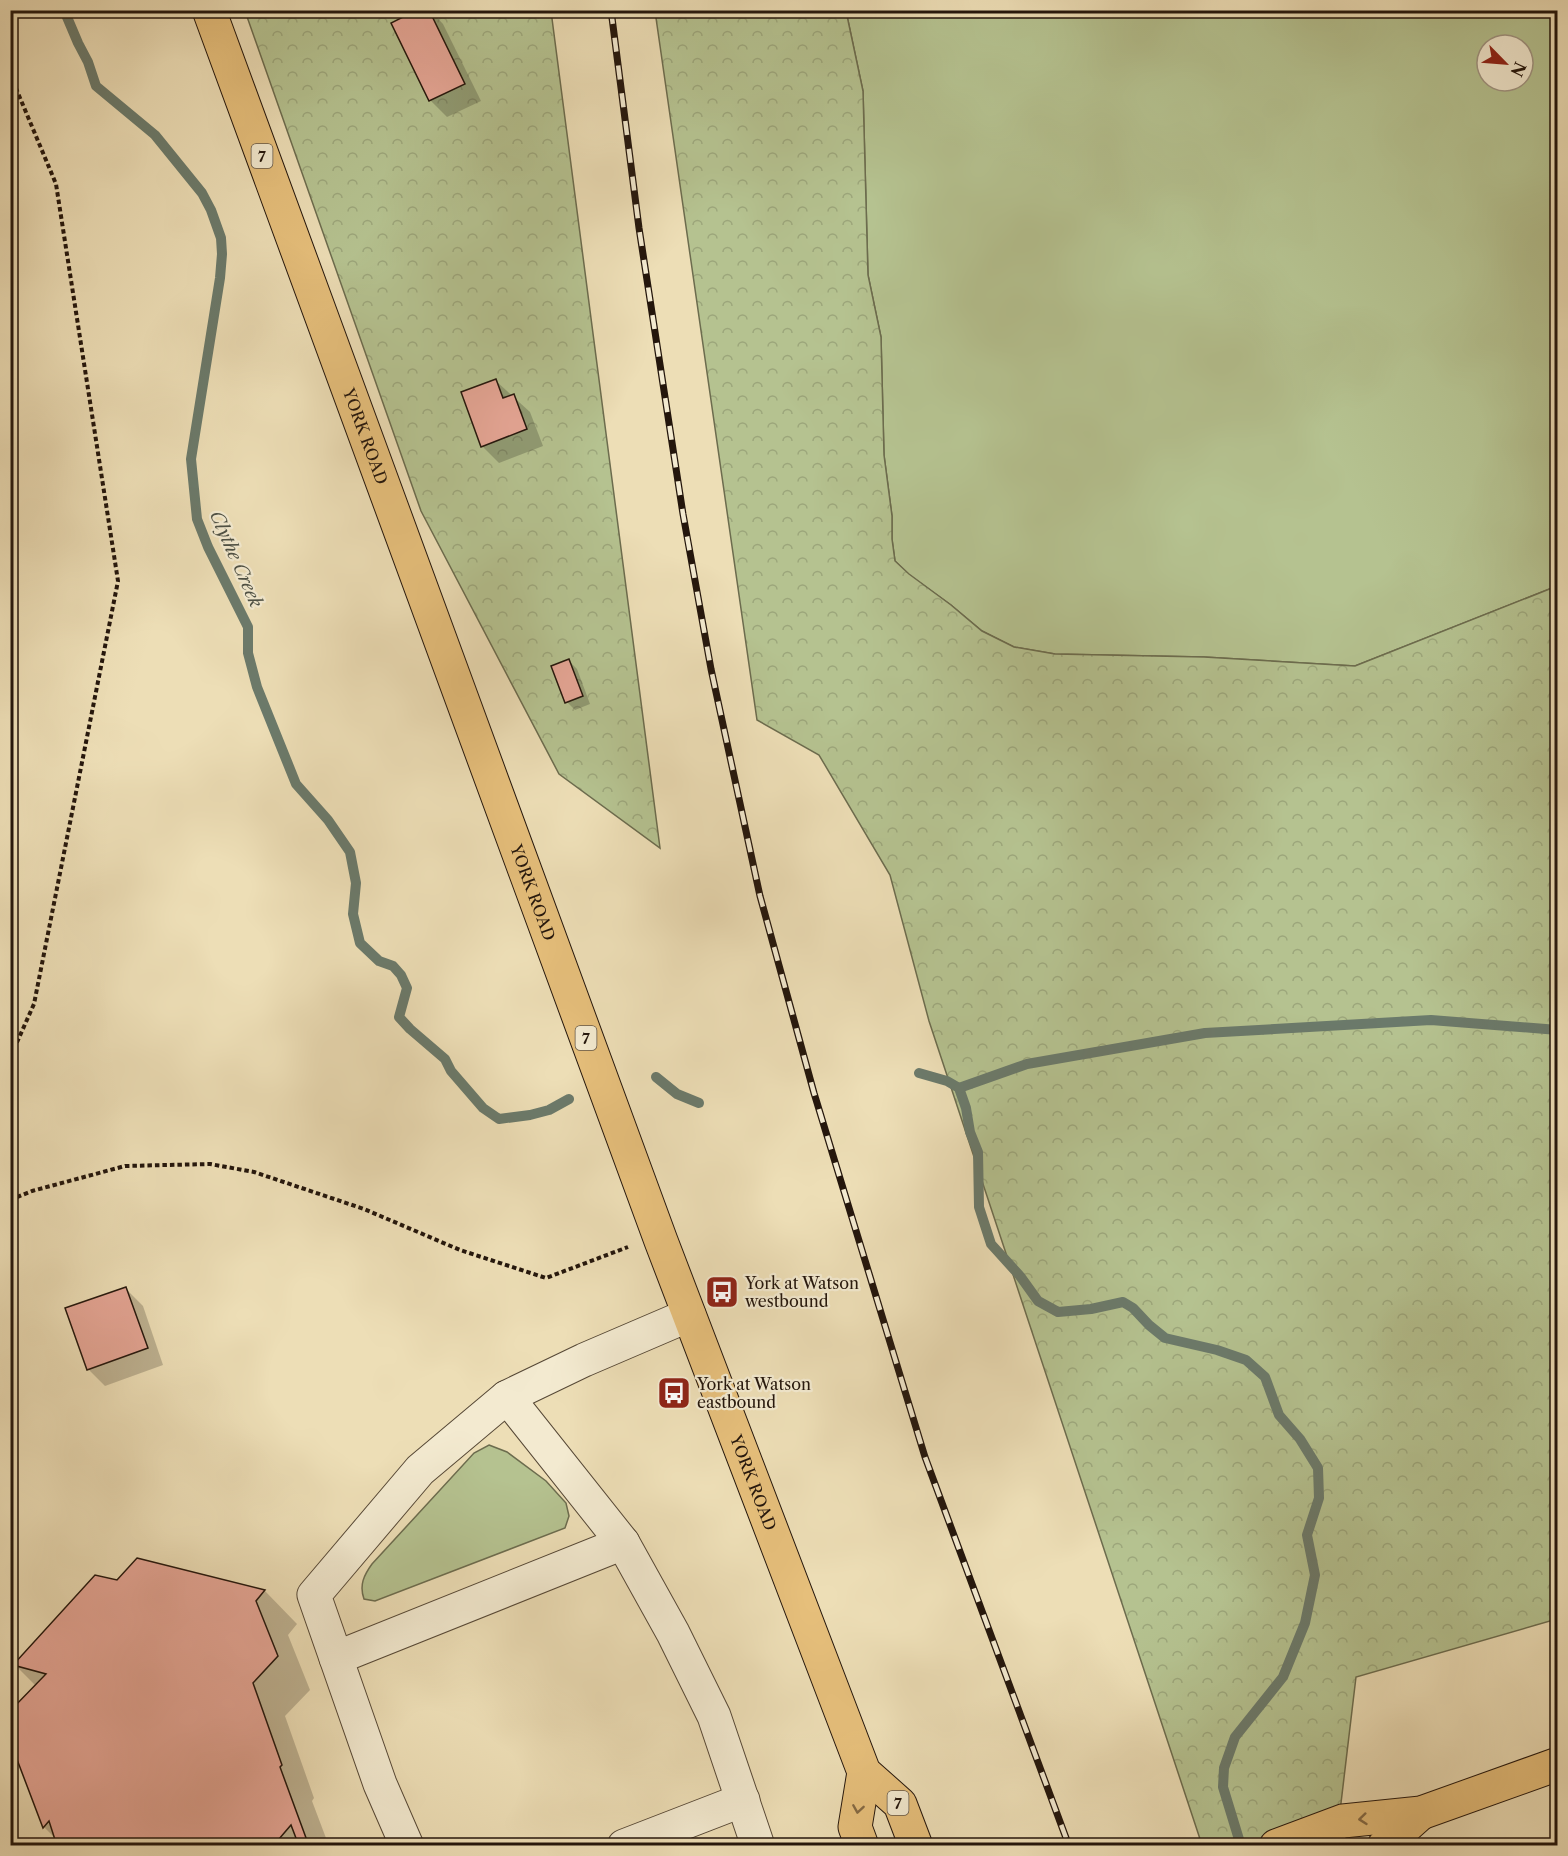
<svg xmlns="http://www.w3.org/2000/svg" width="1568" height="1856" font-family="'Libre Caslon Text',serif">
	<style>
		.grass { fill: #b5c290; stroke: #6c6c4e; stroke-width: 1.5; fill-rule: evenodd }
		.forest { fill: url(#forest-crowns); stroke: #6c6c4e; stroke-width: 1.5 }
		.shadow { fill: #0003 }
		.lines { fill: none; stroke-linecap: round; stroke-linejoin: round }
		.stream { stroke: #6b7a6b; stroke-width: 10 }
		.building { fill: #e6a696; stroke: #24160c; stroke-width: 1.5 }
		.minor-casing { stroke: #564836; stroke-width: 35 }
		.major-casing { stroke: #24160c; stroke-width: 35 }
		.path { stroke: #24160c; stroke-width: 4; stroke-dasharray: 4.5 3; stroke-linecap: butt }
		.minor { stroke: #f3ead0; stroke-width: 33 }
		.major { stroke: #e6bf7b; stroke-width: 33 }
		.rail-casing { stroke: #24160c; stroke-width: 7 }
		.rail { stroke: #f3ead0; stroke-width: 4.5; stroke-dasharray: 14; stroke-linecap: butt }
		.oneway { stroke: #856a44 }
		.labels { text-anchor: middle; dominant-baseline: central; stroke-width: 4.5; stroke-linejoin: round; paint-order: stroke }
		.shield { fill: #f3ead0; stroke: #625647; stroke-width: 1.5 }
		.shield-label { font-size: 15px; font-weight: bold; fill: #24160c }
		.street-label { font-size: 16px; fill: #24160c; stroke: #f3ead0 }
		.poi-label { font-size: 16px; fill: #24160c; stroke: #f3ead0; text-anchor: start }
		.water-label { font-size: 18px; font-style: italic; fill: #4d5044; stroke: #f3ead0 }
	</style>
	<defs>
		<pattern id="forest-crowns" width="20" height="18" patternUnits="userSpaceOnUse" patternTransform="scale(1.5)"><rect width="20" height="18" fill="#b5c290"/><path d="M2 6a3 3 0 1 1 6 0M12 15a3 3 0 1 1 6 0" fill="none" stroke="#9ca67b"/></pattern>
	</defs>
	<rect width="100%" height="100%" fill="#eddeb6"/>
	<filter id="stains"><feTurbulence type="fractalNoise" baseFrequency=".00333" numOctaves="4"/><feColorMatrix values="0 0 0 0 .2 0 0 0 0 .09 0 0 0 0 .02 0 0 0 .5 -.17"/></filter>
	<radialGradient id="worn" r=".72"><stop offset=".6" stop-color="#630" stop-opacity="0"/><stop offset="1" stop-color="#630" stop-opacity=".3"/></radialGradient>
	<g class="grass">
		<path d="M846 11H1557V586L1355 666 1204 657 1055 654 1014 647 982 631 951 605 908 574 895 561 892 539V516L884 455 881 337 868 275 863 91ZM1487 45H1523V81H1487Z"/>
		<path d="M489 1445 507 1452 546 1481 566 1503 569 1516 565 1528 375 1601 364 1599C359 1585 364 1575 372 1564L474 1453Z"/>
	</g>
	<g class="forest">
		<path d="M245 11H551L660 848 559 774 421 511Z"/>
		<path d="M655 11H846L863 91 868 275 881 337 884 455 892 516V539L895 561 909 574 951 605 982 631 1014 647 1055 654 1204 657 1355 666 1557 586V1619L1356 1677 1336 1845H1202L929 1021 890 875 819 755 757 720Z"/>
	</g>
	<g class="shadow">
		<path d="M421 10H430L443 24 481 101 447 117 431 101 393 24Z"/>
		<path d="M496 381 530 412 543 446 499 463 482 446Z"/>
		<path d="M569 661 577 669 590 704 575 710 567 702Z"/>
		<path d="M126 1289 143 1306 163 1365 105 1386 88 1369Z"/>
		<path d="M137 1560 265 1591 297 1624 288 1635 310 1690 285 1716 314 1798 312 1801 329 1846H59L57 1840 44 1827 36 1686 15 1665 118 1581Z"/>
	</g>
	<g class="lines">
		<g class="stream">
			<path d="M64 10 78 43 88 62 96 86 155 135 202 193 211 210 221 238 222 254 220 278 191 459 197 519 208 547 248 627V653L257 687 296 784 328 820 350 852 356 883 353 914 360 943 379 961 393 966 401 975 407 988 399 1017 410 1029 445 1059 451 1071 483 1108 499 1119 530 1115 549 1110 569 1099"/>
			<path d="M919 1073 947 1081 959 1088 966 1108 970 1132 978 1152 979 1207 991 1244 1020 1276 1038 1301 1058 1312 1091 1309 1123 1302 1133 1308 1149 1325 1165 1338 1217 1350 1246 1360 1265 1377 1279 1415 1300 1439 1318 1468 1319 1498 1307 1535 1315 1575 1305 1623 1283 1677 1235 1737 1224 1768 1223 1787 1241 1846"/>
			<path d="M656 1077 677 1094 699 1103"/>
			<path d="M959 1088 1027 1064 1205 1033 1431 1020 1558 1030"/>
		</g>
	</g>
	<g class="building">
		<path d="M417 10H429L465 84 429 101 391 23Z"/>
		<path d="M496 379 503 398 514 394 527 429 481 447 461 392Z"/>
		<path d="M569 659 583 696 565 703 551 666Z"/>
		<path d="M126 1287 148 1348 87 1370 65 1308Z"/>
		<path d="M137 1558 265 1590 256 1601 278 1656 253 1683 282 1765 280 1767 309 1846H299L291 1825 273 1846H57L49 1821 43 1828 10 1741V1711L46 1674 13 1665 95 1575 117 1580Z"/>
	</g>
	<g class="lines">
		<defs>
			<g id="minor">
				<path d="M507 1397 623 1543"/>
				<path d="M336 1658 623 1543 673 1633 714 1716 758 1846"/>
				<path d="M407 1846 380 1784 314 1595 420 1470 507 1397 584 1360 689 1315"/>
				<path d="M624 1846 743 1800"/>
			</g>
			<g id="major">
				<path id="s1" d="M209 10 661 1241 864 1772 900 1804 916 1846"/>
				<path d="M862 1846 855 1827 864 1772"/>
				<path d="M1276 1846 1343 1821 1421 1813 1558 1764"/>
				<path d="M1384 1846 1421 1813"/>
			</g>
		</defs>
		<use href="#minor" class="minor-casing"/>
		<use href="#major" class="major-casing"/>
		<g class="path">
			<path d="M10 74 56 184 118 581 34 1004 10 1058"/>
			<path d="M10 1200 32 1191 125 1166 210 1164 254 1172 364 1209 460 1250 546 1278 628 1247"/>
		</g>
		<use href="#minor" class="minor"/>
		<use href="#major" class="major"/>
		<defs>
			<path id="rail" d="M611 10 639 228 683 514 711 669 760 896 814 1093 925 1457 1069 1846"/>
		</defs>
		<use href="#rail" class="rail-casing"/>
		<use href="#rail" class="rail"/>
	</g>
	<defs><path id="oneway-chevron" d="M-2-3.5L2.5 0L-2 3.5" fill="none" stroke-width="1.6" stroke-linecap="round" stroke-linejoin="round" transform="scale(1.5)"/></defs>
	<g class="oneway">
		<use href="#oneway-chevron" transform="translate(858 1809) rotate(99)"/>
		<use href="#oneway-chevron" transform="translate(1363 1819) rotate(174)"/>
	</g>
	<defs>
		<symbol id="bus-square" viewBox="-11 -11 22 22"><rect x="-9" y="-9" width="18" height="18" rx="4" fill="#8f2418" stroke="#f3ead0"/><path d="M-5-6H5V4H4V6H2V4H-2V6H-4V4H-5ZM-3.5-4V0h7V-4ZM-3.5 1.2v1.5H-2V1.2ZM2 1.2v1.5H3.5V1.2Z" fill="#fff"/></symbol>
	</defs>
	<g fill-rule="evenodd">
		<use href="#bus-square" x="703" y="1273" width="38" height="38"/>
		<use href="#bus-square" x="655" y="1374" width="38" height="38"/>
	</g>
	<g class="labels">
		<g class="shield">
			<rect x="251.5" y="144" width="21" height="24" rx="4.5"/>
			<rect x="575.5" y="1026" width="21" height="24" rx="4.5"/>
			<rect x="887.5" y="1791" width="21" height="24" rx="4.5"/>
		</g>
		<g class="shield-label">
			<text x="262" y="156">7</text>
			<text x="586" y="1038">7</text>
			<text x="898" y="1803">7</text>
		</g>
		<g class="street-label">
			<text stroke="none"><textPath href="#s1" startOffset="454">YORK ROAD</textPath></text>
			<text stroke="none"><textPath href="#s1" startOffset="940">YORK ROAD</textPath></text>
			<text stroke="none"><textPath href="#s1" startOffset="1570">YORK ROAD</textPath></text>
		</g>
		<g class="poi-label">
			<text x="745" y="1283">York at Watson<tspan x="745" dy="18">westbound</tspan></text>
			<text x="697" y="1384">York at Watson<tspan x="697" dy="18">eastbound</tspan></text>
		</g>
		<g class="water-label">
			<text transform="translate(236 559) rotate(66)">Clythe Creek</text>
		</g>
	</g>
	<rect width="1568" height="1856" fill="none" stroke="#eddeb6" stroke-width="36"/>
	<rect x="12" y="12" width="1544" height="1832" fill="none" stroke="#24160c" stroke-width="3"/>
	<rect x="18" y="18" width="1532" height="1820" fill="none" stroke="#24160c" stroke-width="1.5"/>
	<g transform="translate(1505 63) rotate(115)"><circle r="28" fill="#f3ead0" stroke="#a09582" stroke-width="1.5"/>
	<path d="M0-4.5L10 22L0 15L-10 22Z" fill="#8f2418"/>
	<text y="-9" font-size="16" font-weight="bold" text-anchor="middle" fill="#24160c">N</text>
	</g>
	<rect width="100%" height="100%" filter="url(#stains)"/>
	<rect width="100%" height="100%" fill="url(#worn)"/>
</svg>
